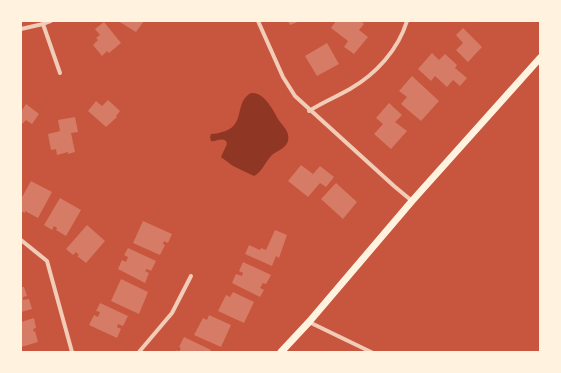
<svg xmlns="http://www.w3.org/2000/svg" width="561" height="373" font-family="Signika,sans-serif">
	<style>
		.water { fill: #8f3625 }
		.building { fill: #d67c66 }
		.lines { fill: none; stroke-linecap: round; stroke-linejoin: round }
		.minor { stroke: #f1ccb7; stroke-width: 4 }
		.secondary { stroke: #fff3e0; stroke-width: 7 }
	</style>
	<rect width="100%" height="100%" fill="#c8553d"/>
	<path class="water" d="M251 93C264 92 273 110 278 119 283 127 290 131 288 141 286 148 277 151 272 155 265 162 262 172 254 176L233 166 221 157 227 144 226 141C221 137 216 142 211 141L210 137 211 134C251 131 231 104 251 93Z"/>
	<g class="building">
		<path d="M118 21H144L136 32Z"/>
		<path d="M288 21H300L290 25Z"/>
		<path d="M336 21H361L364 24 359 30 368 37 354 54 344 47 348 41 331 28Z"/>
		<path d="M104 22 121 43 109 53 107 51 102 56 93 45 98 40 96 38 100 35 95 29Z"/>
		<path d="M463 28 482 47 468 62 456 50 463 43 456 35Z"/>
		<path d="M327 43 339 64 317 76 305 56Z"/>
		<path d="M432 53 439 60 445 54 457 65 455 68 467 78 460 86 453 80 447 87 435 76 431 81 418 69Z"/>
		<path d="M412 76 439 101 421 121 401 104 407 97 399 91Z"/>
		<path d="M108 100 120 111 116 116 117 117 106 127 88 111 96 101 102 106Z"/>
		<path d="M389 103 402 115 395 122 407 131 391 149 374 134 383 124 376 118Z"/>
		<path d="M26 104 39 114 32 124 26 120 21 125V112Z"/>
		<path d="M75 117 78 132 71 133 75 152 68 154V152L57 155 56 149 51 150 48 134 60 131 58 120Z"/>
		<path d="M301 165 313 174 320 166 334 177 326 187 320 183 308 197 288 181Z"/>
		<path d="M31 181 52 192 38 218 25 211V213L21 211V199Z"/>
		<path d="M336 183 357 202 343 219 321 199Z"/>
		<path d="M60 198 81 210 66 236 56 230 57 228 54 226 52 230 44 225Z"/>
		<path d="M143 221 172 234 168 243 164 241 163 244 165 245 160 255 133 243Z"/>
		<path d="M87 225 105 241 86 263 77 256 79 255 76 252 73 255 66 249Z"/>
		<path d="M275 230 287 235 279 258 276 256 272 266 245 254 249 245 260 250 261 248 266 250Z"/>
		<path d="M128 248 156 261 151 271 147 269 145 271 149 273 145 283 118 269 122 260 126 262 128 257 124 255Z"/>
		<path d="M243 262 271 275 266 284 263 283 260 288 264 290 260 297 232 283 236 274 242 276 243 273 239 271Z"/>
		<path d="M121 279 148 292 139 314 111 301Z"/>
		<path d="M21 287H24L27 296 23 297V300L29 299 32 309 21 312Z"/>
		<path d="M233 292 254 302 244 323 218 311 226 295 230 297Z"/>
		<path d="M100 303 128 316 123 326 118 324 117 327 121 329 117 338 89 325 94 315 98 317 100 312 96 311Z"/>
		<path d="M209 315 231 325 221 347 194 335 203 318 207 320Z"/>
		<path d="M34 318 36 328 33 329 34 332 35 331 38 342 21 347V322Z"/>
		<path d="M184 337 211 350 210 352H175L176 350 179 352 181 348 179 347Z"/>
	</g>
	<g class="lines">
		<g class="minor">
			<path d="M258 21 283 77 295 96 394 186 412 201"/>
			<path d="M43 24 60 73"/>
			<path d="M21 29 43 24 51 21"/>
			<path d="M309 111C323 102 336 97 350 89 376 74 398 50 407 21"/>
			<path d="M21 240 47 261 72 352"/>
			<path d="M309 322 371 352"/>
			<path d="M139 352 172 313 191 276"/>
		</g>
		<path class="secondary" d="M281 352 309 322 412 201 540 58"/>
	</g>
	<rect width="561" height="373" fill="none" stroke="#fff3e0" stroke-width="44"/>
</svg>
